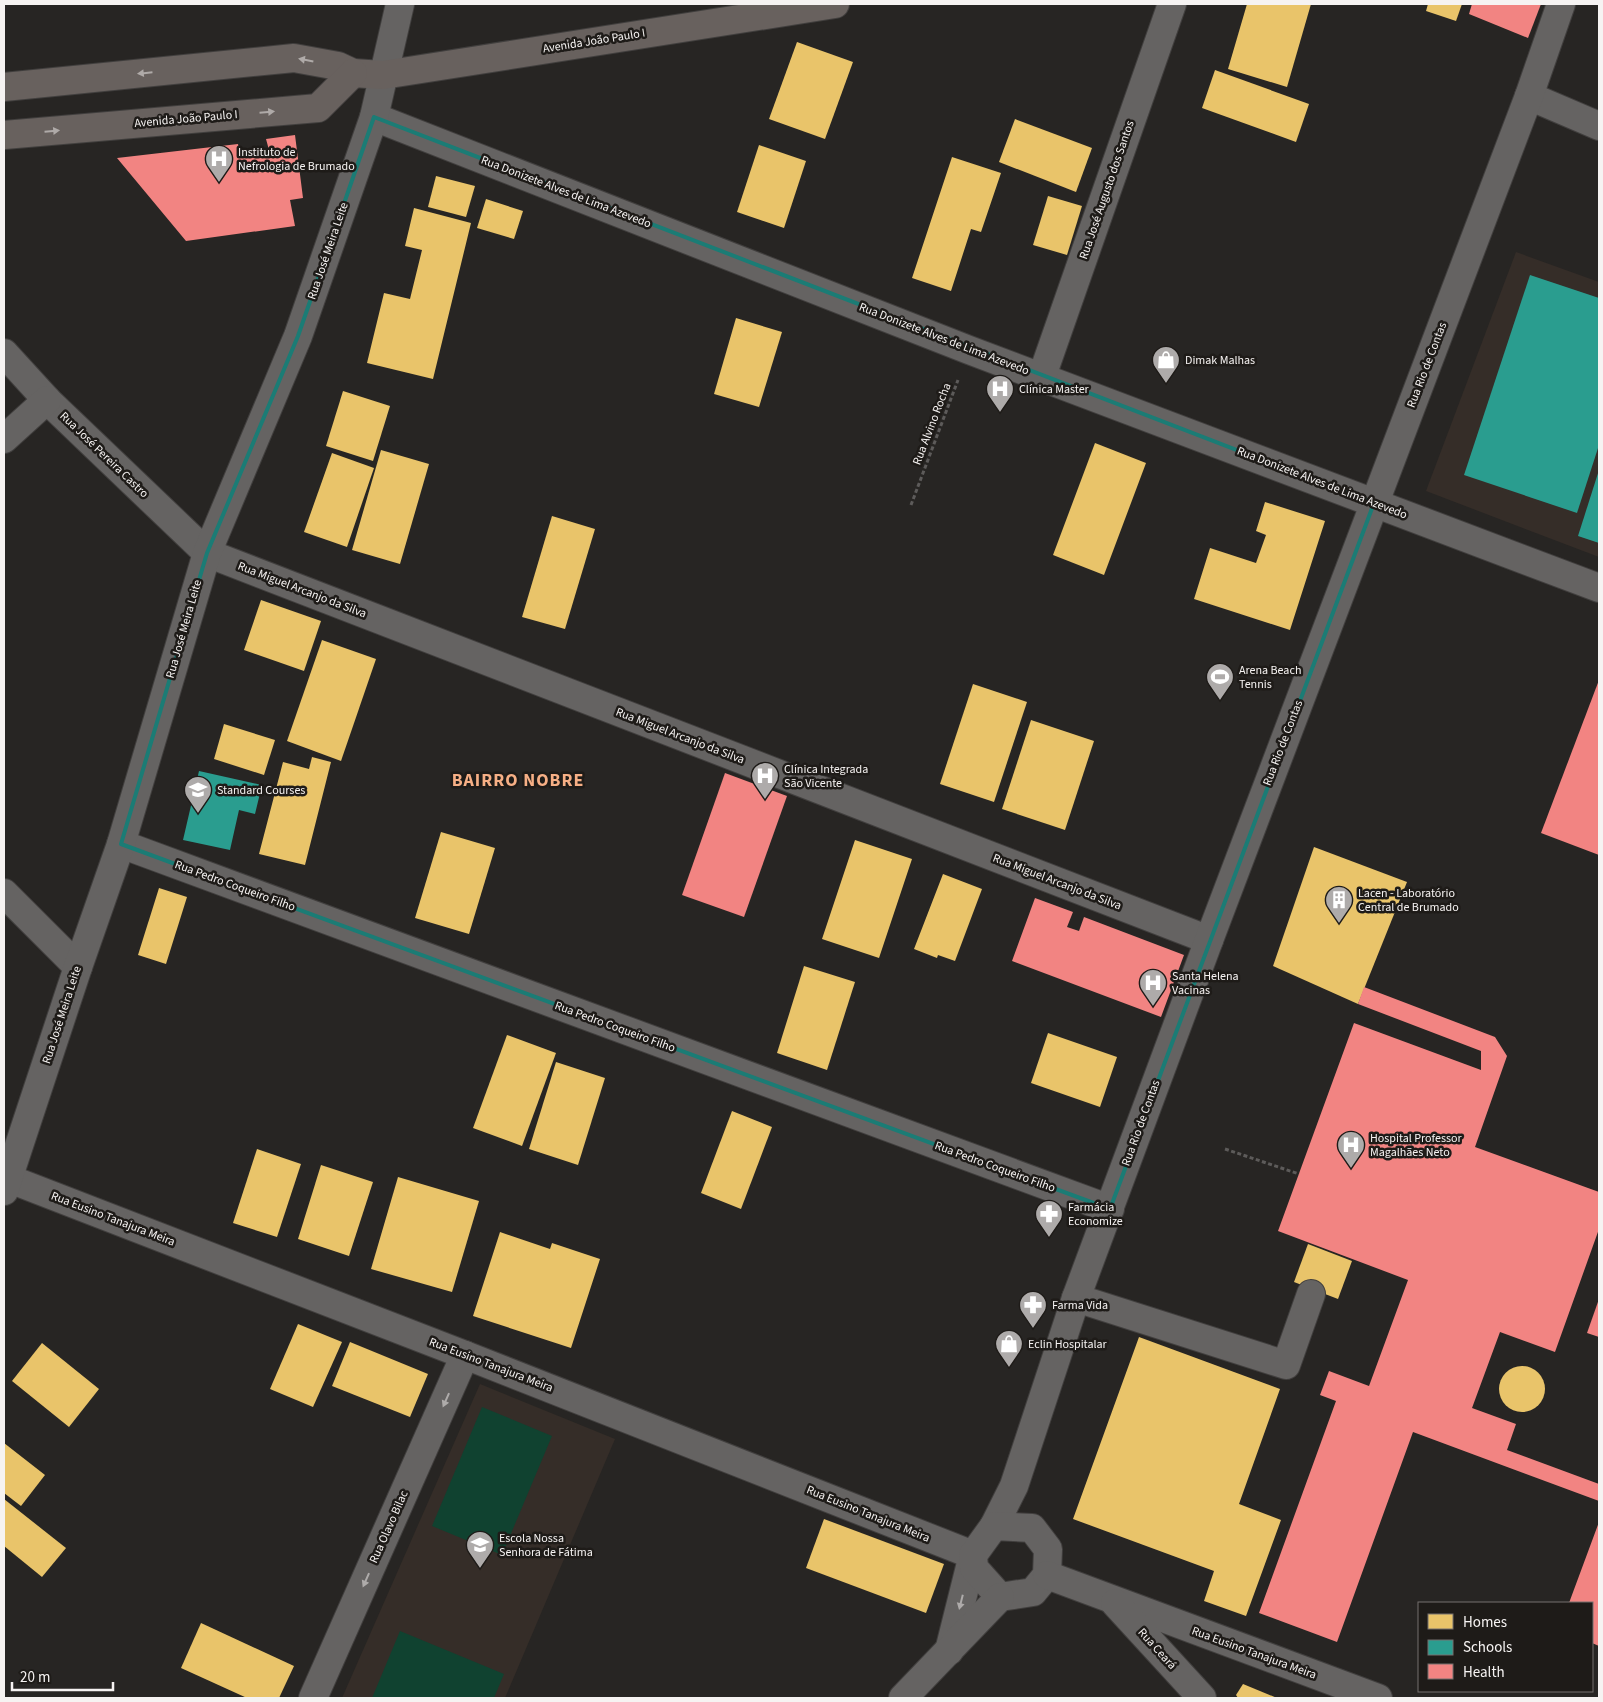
<svg xmlns="http://www.w3.org/2000/svg" width="1603" height="1702" font-family="'Source Sans 3',sans-serif">
	<style>
		.built { fill: #352d28 }
		.green { fill: #104230 }
		.homes { fill: #e9c46a }
		.schools { fill: #2a9d8f }
		.health { fill: #f28482 }
		.lines { fill: none; stroke-linecap: round; stroke-linejoin: round }
		.minor-casing { stroke: #413f3e; stroke-width: 30 }
		.major-casing { stroke: #413f3e; stroke-width: 30 }
		.path { stroke: #5d5b5a; stroke-width: 3; stroke-dasharray: 4 2.5; stroke-linecap: butt }
		.minor { stroke: #656362; stroke-width: 28 }
		.major { stroke: #68615e; stroke-width: 28 }
		.oneway { fill: #afaaa8 }
		.oneway2 { fill: #aeabaa }
		.marked { fill: none; stroke: #1b7c75; stroke-width: 4; stroke-linejoin: round }
		.labels { text-anchor: middle; dominant-baseline: central; stroke-width: 5; stroke-linejoin: round; paint-order: stroke }
		.street-label { font-size: 12px; fill: #f6f3f2; stroke: #1e1b18 }
		.poi-label { font-size: 12px; fill: #f6f3f2; stroke: #1e1b18; text-anchor: start }
		.district-label { font-size: 18px; font-weight: bold; letter-spacing: 1px; fill: #f6af85; stroke: #1e1b18 }
	</style>
	<rect width="100%" height="100%" fill="#272523"/>
	<g class="built">
		<path d="M1516 252 1599 282V557L1426 491Z"/>
		<path d="M480 1384 615 1439 505 1698H342Z"/>
	</g>
	<g class="green">
		<path d="M482 1407 552 1436 502 1555 432 1526Z"/>
		<path d="M400 1631 504 1674 494 1698H372Z"/>
	</g>
	<g class="homes">
		<path d="M1247 4H1311L1287 87 1228 69Z"/>
		<path d="M1428 4H1462L1456 21 1426 11Z"/>
		<path d="M797 42 853 62 825 139 769 119Z"/>
		<path d="M1215 70 1309 104 1296 142 1202 108Z"/>
		<path d="M1015 119 1092 148 1076 192 999 162Z"/>
		<path d="M759 145 806 161 784 228 737 212Z"/>
		<path d="M952 157 1001 173 981 232 971 229 951 291 912 278Z"/>
		<path d="M436 176 475 186 466 217 428 207Z"/>
		<path d="M1048 196 1082 206 1067 255 1033 245Z"/>
		<path d="M486 199 523 211 514 239 477 228Z"/>
		<path d="M414 208 471 223 433 379 367 363 384 293 410 299 422 250 405 246Z"/>
		<path d="M736 318 782 332 759 407 714 394Z"/>
		<path d="M343 391 390 406 373 461 326 446Z"/>
		<path d="M1095 443 1146 463 1104 575 1053 555Z"/>
		<path d="M381 450 429 464 400 564 352 550Z"/>
		<path d="M332 453 374 468 347 547 304 532Z"/>
		<path d="M1265 502 1325 521 1290 630 1194 599 1210 548 1256 563 1266 535 1256 531Z"/>
		<path d="M552 516 595 529 565 629 522 617Z"/>
		<path d="M261 600 321 621 304 671 244 650Z"/>
		<path d="M322 640 376 659 341 761 287 741Z"/>
		<path d="M973 684 1027 702 994 802 940 784Z"/>
		<path d="M1031 720 1094 741 1065 830 1002 809Z"/>
		<path d="M224 724 275 740 264 775 214 759Z"/>
		<path d="M312 757 331 762 305 865 259 854 283 762 309 769Z"/>
		<path d="M441 832 495 848 469 934 415 918Z"/>
		<path d="M855 840 912 859 879 958 822 939Z"/>
		<path d="M1314 847 1407 882 1358 1004 1273 966Z"/>
		<path d="M943 874 982 889 955 961 938 955 937 958 914 949Z"/>
		<path d="M159 888 187 897 166 964 138 955Z"/>
		<path d="M804 966 855 982 827 1070 777 1053Z"/>
		<path d="M1048 1033 1117 1057 1100 1107 1031 1083Z"/>
		<path d="M507 1035 556 1053 522 1146 473 1128Z"/>
		<path d="M556 1062 605 1078 578 1165 529 1149Z"/>
		<path d="M732 1111 772 1127 741 1209 701 1193Z"/>
		<path d="M257 1149 301 1164 277 1237 233 1223Z"/>
		<path d="M321 1165 373 1182 349 1256 298 1239Z"/>
		<path d="M398 1177 479 1201 452 1292 371 1269Z"/>
		<path d="M500 1232 550 1249 552 1243 600 1259 571 1348 473 1316Z"/>
		<path d="M1308 1244 1352 1261 1338 1299 1294 1282Z"/>
		<path d="M298 1324 342 1342 313 1407 270 1389Z"/>
		<path d="M1139 1337 1280 1389 1239 1504 1281 1520 1246 1616 1204 1601 1214 1571 1073 1519Z"/>
		<path d="M350 1342 428 1374 410 1417 332 1386Z"/>
		<path d="M42 1343 99 1389 69 1427 12 1381Z"/>
		<circle cx="1522" cy="1389" r="23"/>
		<path d="M4 1443 45 1475 21 1506 4 1493Z"/>
		<path d="M4 1499 66 1548 42 1577 4 1546Z"/>
		<path d="M824 1519 944 1564 926 1613 806 1568Z"/>
		<path d="M201 1623 294 1666 279 1698H247L181 1668Z"/>
		<path d="M1243 1684 1277 1698H1238L1236 1695Z"/>
	</g>
	<g class="schools">
		<path d="M1530 275 1599 298V445L1577 513 1464 475Z"/>
		<path d="M1599 470V543L1578 536Z"/>
		<path d="M199 771 262 785 255 814 239 810 230 850 183 840Z"/>
	</g>
	<g class="health">
		<path d="M1472 4H1541L1528 38 1469 14Z"/>
		<path d="M295 135 303 198 290 200 295 226 186 241 117 158 238 144 240 155 269 150 266 139Z"/>
		<path d="M1599 680V855L1541 833Z"/>
		<path d="M725 773 787 796 744 917 682 895Z"/>
		<path d="M1035 898 1073 912 1067 927 1079 931 1084 917 1184 955 1161 1017 1012 961Z"/>
		<path d="M1364 987 1495 1037 1507 1056 1475 1147 1599 1192V1229L1555 1352 1500 1332 1472 1408 1516 1424 1507 1450 1599 1484V1501L1413 1432 1337 1642 1259 1613 1336 1401 1320 1395 1329 1371 1369 1386 1408 1280 1278 1231 1354 1023 1481 1070V1051L1358 1004Z"/>
		<path d="M1599 1299V1337L1587 1333Z"/>
		<path d="M1599 1522V1646L1592 1643V1603H1569Z"/>
	</g>
	<g class="lines">
		<defs>
			<g id="minor">
				<path d="M1529 96 1599 126"/>
				<path d="M374 117 969 350 1599 588"/>
				<path d="M4 353 47 400 207 553 1209 940"/>
				<path d="M1042 376 1172 4"/>
				<path d="M4 439 47 400"/>
				<path d="M121 844 1110 1209"/>
				<path d="M4 893 78 967"/>
				<path d="M7 1178 465 1355 973 1555 949 1651"/>
				<path d="M4 1191 78 967 121 844 207 553 298 336 374 117 400 4"/>
				<path d="M1076 1298 1286 1365 1311 1294"/>
				<path d="M994 1526 1014 1486 1076 1298 1209 940 1529 96 1561 4"/>
				<path d="M994 1526 1032 1528 1048 1549 1047 1575 1033 1592 1000 1597 974 1568 973 1555Z"/>
				<path d="M1047 1575 1378 1698"/>
				<path d="M1115 1603 1202 1698"/>
				<path d="M313 1698 465 1355"/>
				<path d="M903 1698 1000 1597"/>
			</g>
			<g id="major">
				<path d="M4 87 294 58 338 66 353 73 383 75 835 4"/>
				<path d="M4 135 318 108 353 73"/>
			</g>
		</defs>
		<use href="#minor" class="minor-casing"/>
		<use href="#major" class="major-casing"/>
		<g class="path">
			<path d="M911 505 958 380"/>
			<path d="M1225 1149 1299 1174"/>
		</g>
		<use href="#minor" class="minor"/>
		<use href="#major" class="major"/>
	</g>
	<defs><path id="oneway-solid" d="M-6-.8H1V-3.2L6.5 0L1 3.2V.8H-6Z" transform="scale(1.25)"/></defs>
	<g class="oneway">
		<use href="#oneway-solid" transform="translate(306 60) rotate(-169)"/>
		<use href="#oneway-solid" transform="translate(145 73) rotate(174)"/>
		<use href="#oneway-solid" transform="translate(267 112) rotate(-5)"/>
		<use href="#oneway-solid" transform="translate(52 131) rotate(-5)"/>
	</g>
	<g class="oneway2">
		<use href="#oneway-solid" transform="translate(446 1400) rotate(114)"/>
		<use href="#oneway-solid" transform="translate(366 1580) rotate(114)"/>
		<use href="#oneway-solid" transform="translate(961 1602) rotate(104)"/>
	</g>
	<path class="marked" d="M374 117 1374 503 1110 1209 121 844 207 553 298 336Z"/>
	<defs>
		<symbol id="hospital-pin" viewBox="-11 -11 22 30"><path d="M0 17L-7.5 6A9.5 9.5 0 1 1 7.5 6Z" fill="#aeabaa" stroke="#1e1b18"/><path d="M-5-5h3v3.5h4V-5h3V5h-3V1.5h-4V5h-3Z" fill="#fff"/></symbol>
		<symbol id="shop-pin" viewBox="-11 -11 22 30"><path d="M0 17L-7.5 6A9.5 9.5 0 1 1 7.5 6Z" fill="#aeabaa" stroke="#1e1b18"/><path d="M-5-2.5h2.3a2.7 3.5 0 0 1 5.4 0H5L5.5 6h-11ZM-1.5-2.5h3a1.5 2.3 0 0 0-3 0Z" fill="#fff"/></symbol>
		<symbol id="stadium-pin" viewBox="-11 -11 22 30"><path d="M0 17L-7.5 6A9.5 9.5 0 1 1 7.5 6Z" fill="#aeabaa" stroke="#1e1b18"/><path d="M0-5a6.5 5 0 1 0 0 10a6.5 5 0 1 0 0-10ZM-3.5-1.8h7v3.6h-7Z" fill="#fff"/></symbol>
		<symbol id="school-pin" viewBox="-11 -11 22 30"><path d="M0 17L-7.5 6A9.5 9.5 0 1 1 7.5 6Z" fill="#aeabaa" stroke="#1e1b18"/><path d="M0-5L7-2L0 1L-7-2ZM-4 1L0 2.5L4 1V4Q0 6-4 4Z" fill="#fff"/></symbol>
		<symbol id="building-pin" viewBox="-11 -11 22 30"><path d="M0 17L-7.5 6A9.5 9.5 0 1 1 7.5 6Z" fill="#aeabaa" stroke="#1e1b18"/><path d="M-4-6H4V6H1V3H-1V6H-4ZM-2.5-4.3h1.7v1.8h-1.7ZM.8-4.3h1.7v1.8H.8ZM-2.5-1h1.7V.8h-1.7ZM.8-1h1.7V.8H.8Z" fill="#fff"/></symbol>
		<symbol id="pharmacy-pin" viewBox="-11 -11 22 30"><path d="M0 17L-7.5 6A9.5 9.5 0 1 1 7.5 6Z" fill="#aeabaa" stroke="#1e1b18"/><path d="M-2-6h4v4h4v4h-4v4h-4v-4h-4v-4h4Z" fill="#fff"/></symbol>
	</defs>
	<g fill-rule="evenodd">
		<use href="#hospital-pin" x="203" y="143" width="32" height="43"/>
		<use href="#shop-pin" x="1150" y="344" width="32" height="43"/>
		<use href="#hospital-pin" x="984" y="373" width="32" height="43"/>
		<use href="#stadium-pin" x="1204" y="661" width="32" height="43"/>
		<use href="#hospital-pin" x="749" y="760" width="32" height="43"/>
		<use href="#school-pin" x="182" y="774" width="32" height="43"/>
		<use href="#building-pin" x="1323" y="884" width="32" height="43"/>
		<use href="#hospital-pin" x="1137" y="967" width="32" height="43"/>
		<use href="#hospital-pin" x="1335" y="1129" width="32" height="43"/>
		<use href="#pharmacy-pin" x="1033" y="1198" width="32" height="43"/>
		<use href="#pharmacy-pin" x="1017" y="1289" width="32" height="43"/>
		<use href="#shop-pin" x="993" y="1328" width="32" height="43"/>
		<use href="#school-pin" x="464" y="1529" width="32" height="43"/>
	</g>
	<g class="labels">
		<g class="street-label">
			<text transform="translate(594 41) rotate(-9)">Avenida João Paulo I</text>
			<text transform="translate(186 119) rotate(-5)">Avenida João Paulo I</text>
			<text transform="translate(1107 190) rotate(-71)">Rua José Augusto dos Santos</text>
			<text transform="translate(566 192) rotate(21)">Rua Donizete Alves de Lima Azevedo</text>
			<text transform="translate(328 251) rotate(-71)">Rua José Meira Leite</text>
			<text transform="translate(944 339) rotate(21)">Rua Donizete Alves de Lima Azevedo</text>
			<text transform="translate(1427 365) rotate(-69)">Rua Rio de Contas</text>
			<text transform="translate(932 424) rotate(-69)">Rua Alvino Rocha</text>
			<text transform="translate(104 455) rotate(44)">Rua José Pereira Castro</text>
			<text transform="translate(1322 483) rotate(21)">Rua Donizete Alves de Lima Azevedo</text>
			<text transform="translate(302 590) rotate(21)">Rua Miguel Arcanjo da Silva</text>
			<text transform="translate(184 629) rotate(-74)">Rua José Meira Leite</text>
			<text transform="translate(680 736) rotate(21)">Rua Miguel Arcanjo da Silva</text>
			<text transform="translate(1283 743) rotate(-69)">Rua Rio de Contas</text>
			<text transform="translate(1057 882) rotate(21)">Rua Miguel Arcanjo da Silva</text>
			<text transform="translate(235 886) rotate(20)">Rua Pedro Coqueiro Filho</text>
			<text transform="translate(62 1015) rotate(-72)">Rua José Meira Leite</text>
			<text transform="translate(615 1027) rotate(20)">Rua Pedro Coqueiro Filho</text>
			<text transform="translate(1141 1123) rotate(-70)">Rua Rio de Contas</text>
			<text transform="translate(995 1167) rotate(20)">Rua Pedro Coqueiro Filho</text>
			<text transform="translate(113 1219) rotate(21)">Rua Eusino Tanajura Meira</text>
			<text transform="translate(491 1365) rotate(21)">Rua Eusino Tanajura Meira</text>
			<text transform="translate(868 1514) rotate(22)">Rua Eusino Tanajura Meira</text>
			<text transform="translate(389 1527) rotate(-66)">Rua Olavo Bilac</text>
			<text transform="translate(1157 1649) rotate(48)">Rua Ceará</text>
			<text transform="translate(1254 1653) rotate(20)">Rua Eusino Tanajura Meira</text>
		</g>
		<g class="poi-label">
			<text x="238" y="152">Instituto de<tspan x="238" dy="14">Nefrologia de Brumado</tspan></text>
			<text x="1185" y="360">Dimak Malhas</text>
			<text x="1019" y="389">Clínica Master</text>
			<text x="1239" y="670">Arena Beach<tspan x="1239" dy="14">Tennis</tspan></text>
			<text x="784" y="769">Clínica Integrada<tspan x="784" dy="14">São Vicente</tspan></text>
			<text x="217" y="790">Standard Courses</text>
			<text x="1358" y="893">Lacen - Laboratório<tspan x="1358" dy="14">Central de Brumado</tspan></text>
			<text x="1172" y="976">Santa Helena<tspan x="1172" dy="14">Vacinas</tspan></text>
			<text x="1370" y="1138">Hospital Professor<tspan x="1370" dy="14">Magalhães Neto</tspan></text>
			<text x="1068" y="1207">Farmácia<tspan x="1068" dy="14">Economize</tspan></text>
			<text x="1052" y="1305">Farma Vida</text>
			<text x="1028" y="1344">Eclin Hospitalar</text>
			<text x="499" y="1538">Escola Nossa<tspan x="499" dy="14">Senhora de Fátima</tspan></text>
		</g>
		<g class="district-label">
			<text x="518" y="780">BAIRRO NOBRE</text>
		</g>
	</g>
	<rect width="1603" height="1702" fill="none" stroke="#f6f3f2" stroke-width="10"/>
	<rect x="1418" y="1602" width="175" height="90" fill="#1e1b18" stroke="#74716f"/>
	<rect x="1428" y="1614" width="25" height="15" fill="#e9c46a" stroke="#74716f"/>
	<text x="1463" y="1627" font-size="15" fill="#f6f3f2">Homes</text>
	<rect x="1428" y="1640" width="25" height="15" fill="#2a9d8f" stroke="#74716f"/>
	<text x="1463" y="1652" font-size="15" fill="#f6f3f2">Schools</text>
	<rect x="1428" y="1664" width="25" height="15" fill="#f28482" stroke="#74716f"/>
	<text x="1463" y="1677" font-size="15" fill="#f6f3f2">Health</text>
	<path d="M12 1682v8h101v-8" fill="none" stroke="#f6f3f2" stroke-width="2.5"/>
	<text x="20" y="1682" font-size="15" fill="#f6f3f2" stroke="#1e1b18" stroke-width="4" paint-order="stroke">20 m</text>
</svg>
